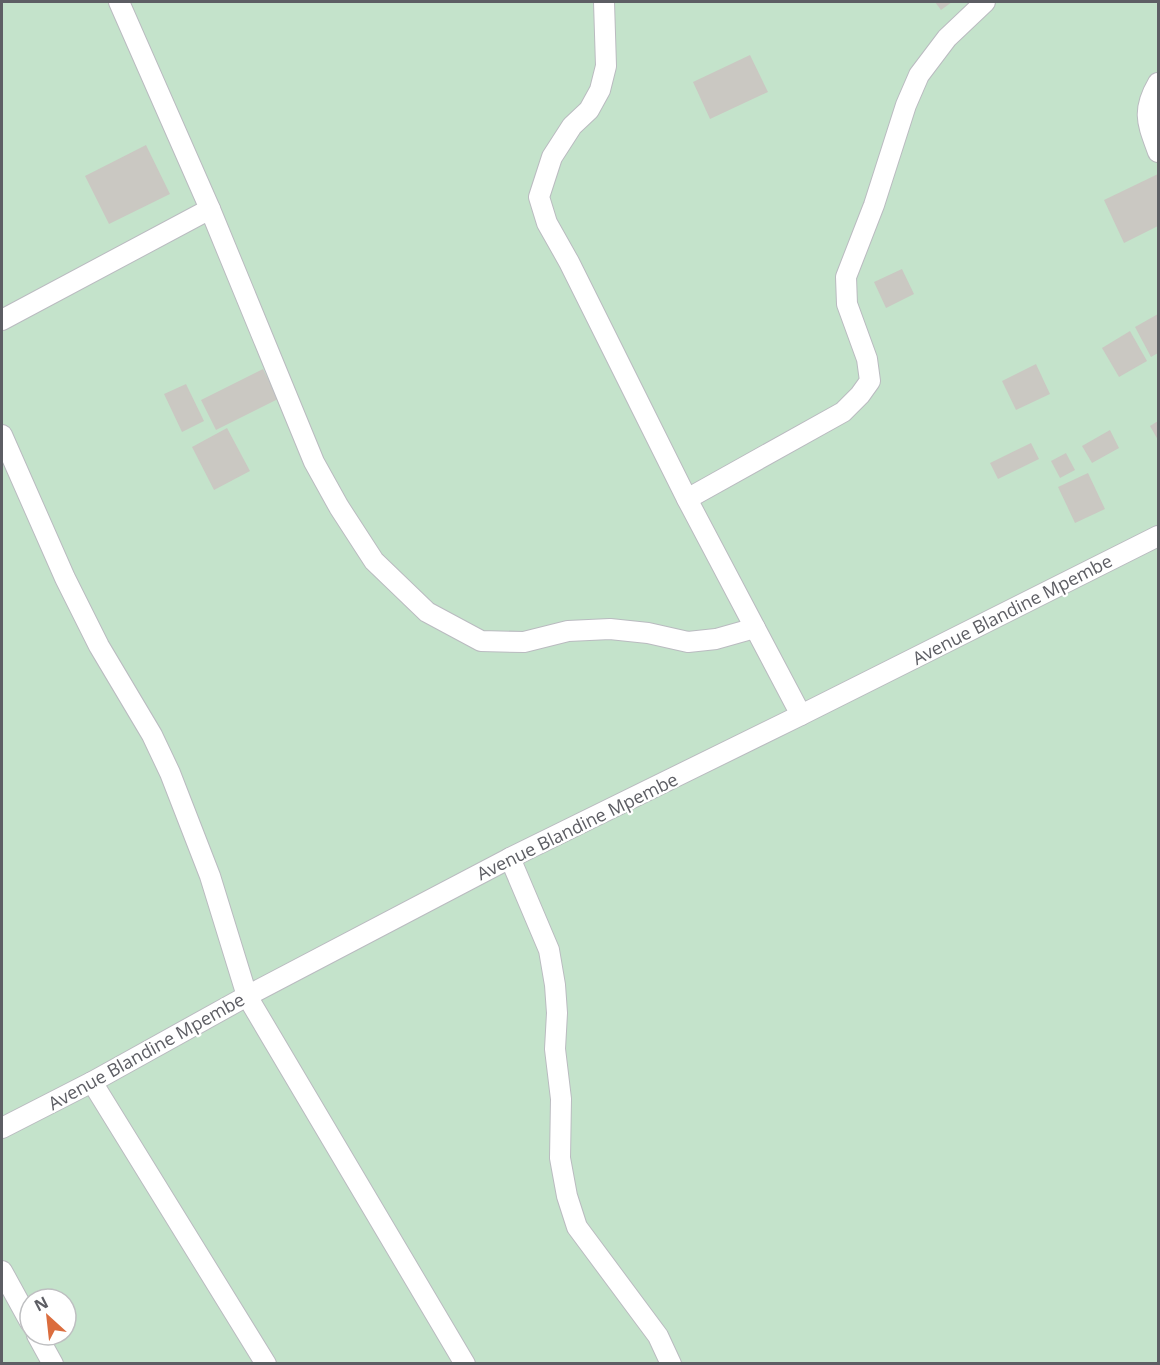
<svg xmlns="http://www.w3.org/2000/svg" width="1160" height="1365" font-family="'Open Sans',sans-serif">
	<style>
		.green { fill: #c4e3cb; fill-rule: evenodd }
		.building { fill: #cac8c2 }
		.lines { fill: none; stroke-linecap: round; stroke-linejoin: round }
		.minor-casing { stroke: #babbc0; stroke-width: 22 }
		.minor { stroke: #fff; stroke-width: 20 }
		.labels { text-anchor: middle; dominant-baseline: central; stroke-width: 4.5; stroke-linejoin: round; paint-order: stroke }
		.street-label { font-size: 18px; fill: #5d5e64; stroke: #fff }
	</style>
	<rect width="100%" height="100%" fill="#eeeee5"/>
	<path class="green" d="M2 2H1158V1363L2 1364ZM30 1299H66V1335H30Z"/>
	<g class="building">
		<path d="M935 2H952L941 10Z"/>
		<path d="M750 55 768 92 710 119 693 82Z"/>
		<path d="M146 145 170 194 109 224 85 176Z"/>
		<path d="M1158 174V226L1124 243 1104 200Z"/>
		<path d="M902 269 914 294 886 308 874 282Z"/>
		<path d="M1158 314V353L1151 357 1135 327Z"/>
		<path d="M1130 331 1147 361 1119 377 1102 348Z"/>
		<path d="M1036 364 1050 394 1016 410 1002 381Z"/>
		<path d="M263 369 278 399 216 430 201 400Z"/>
		<path d="M186 384 204 421 182 432 164 394Z"/>
		<path d="M1158 421V440L1150 426Z"/>
		<path d="M227 428 250 471 214 490 192 447Z"/>
		<path d="M1110 430 1119 448 1092 463 1082 446Z"/>
		<path d="M1031 443 1039 459 998 479 990 463Z"/>
		<path d="M1066 453 1075 470 1060 478 1051 461Z"/>
		<path d="M1088 473 1105 509 1075 523 1058 487Z"/>
	</g>
	<g class="lines">
		<defs>
			<g id="minor">
				<path d="M604 2 606 66 600 90 589 110 572 126 552 157 539 197 547 223 569 262 687 499 801 715"/>
				<path d="M1158 83C1141 112 1148 124 1158 152"/>
				<path d="M210 209 314 462 339 507 374 561 427 612 481 641 524 642 568 631 610 629 648 633 688 642 716 639 755 628"/>
				<path d="M2 320 210 209 119 2"/>
				<path d="M2 435 65 578 99 646 152 735 170 773 210 876 247 996 465 1364"/>
				<path d="M687 499 843 412 860 395 870 381 867 359 847 304 846 277 874 205 906 105 919 75 947 38 985 2"/>
				<path d="M510 858 549 950 555 985 557 1013 555 1049 561 1099 560 1158 567 1196 577 1227 658 1336 671 1364"/>
				<path d="M92 1082 266 1364"/>
				<path d="M2 1128 92 1082 247 996 510 858 801 715 1158 536"/>
				<path d="M2 1271 30 1322"/>
				<path d="M37 1335 53 1364"/>
			</g>
		</defs>
		<use href="#minor" class="minor-casing"/>
		<use href="#minor" class="minor"/>
	</g>
	<g class="labels">
		<g class="street-label">
			<text transform="translate(1012 609) rotate(-27)">Avenue Blandine Mpembe</text>
			<text transform="translate(577 826) rotate(-26)">Avenue Blandine Mpembe</text>
			<text transform="translate(146 1051) rotate(-29)">Avenue Blandine Mpembe</text>
		</g>
	</g>
	<rect width="1160" height="1365" fill="none" stroke="#5d5e64" stroke-width="6"/>
	<g transform="translate(48 1317) rotate(333)"><circle r="28" fill="#ffffff" stroke="#bebfc1" stroke-width="1.5"/>
	<path d="M0-4.5L10 22L0 15L-10 22Z" fill="#db6d3e"/>
	<text y="-9" font-size="16" font-weight="bold" text-anchor="middle" fill="#5d5e64">N</text>
	</g>
</svg>
